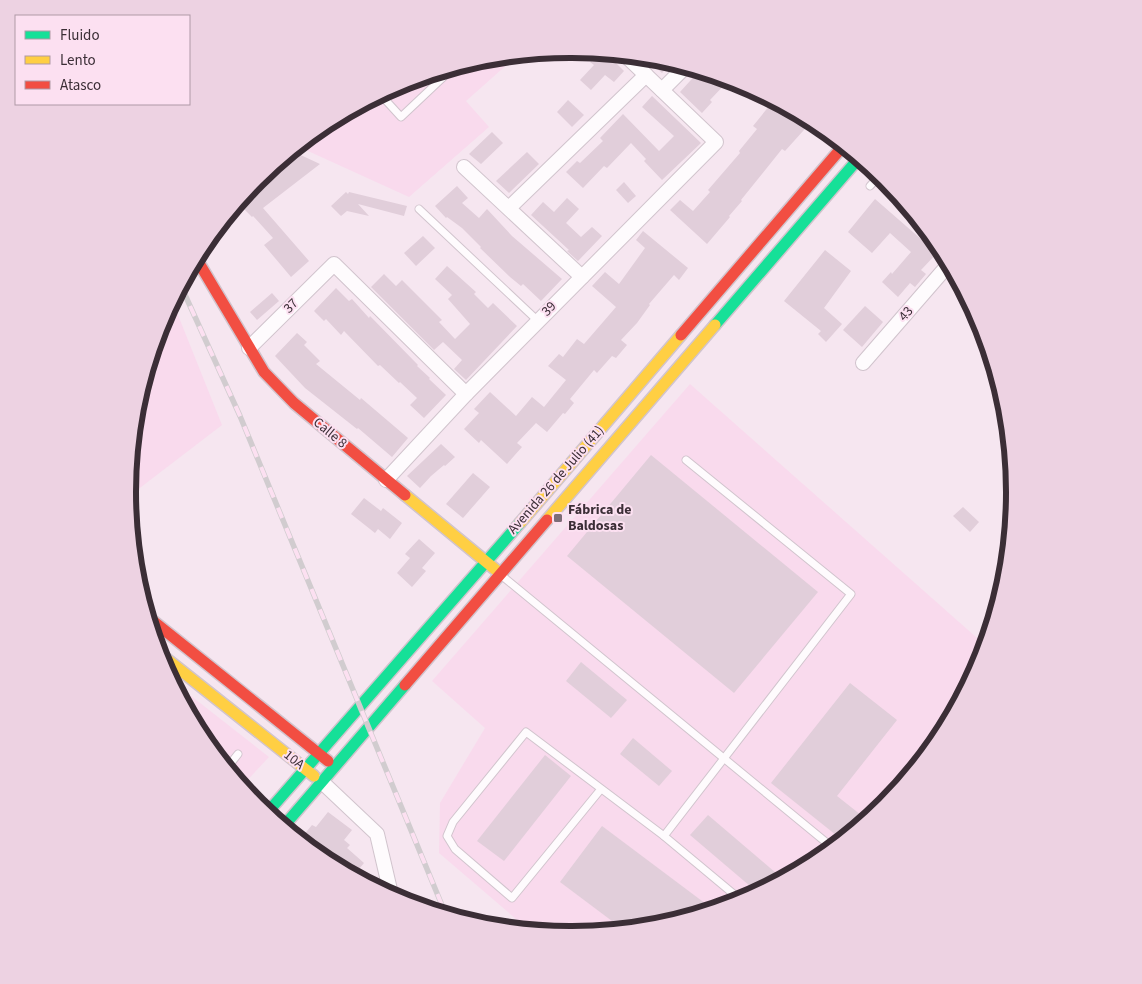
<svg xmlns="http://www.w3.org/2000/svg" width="1142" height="984" font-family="'Source Sans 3',sans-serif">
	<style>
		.built { fill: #f9daed }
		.building { fill: #e1ceda }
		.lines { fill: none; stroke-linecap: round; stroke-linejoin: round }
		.lane-casing { stroke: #d1c4cd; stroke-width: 9 }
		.street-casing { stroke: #d1c4cd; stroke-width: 16 }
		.fast-casing { stroke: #d1c4cd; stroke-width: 14 }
		.slow-casing { stroke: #d1c4cd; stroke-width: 14 }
		.jam-casing { stroke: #d1c4cd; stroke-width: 14 }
		.lane { stroke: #fefbfd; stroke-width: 7 }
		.street { stroke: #fefbfd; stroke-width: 14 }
		.fast { stroke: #16e098; stroke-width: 11 }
		.slow { stroke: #ffcf43; stroke-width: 11 }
		.jam { stroke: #f24e42; stroke-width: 11 }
		.rail-casing { stroke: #d1cccf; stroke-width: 5.5 }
		.rail { stroke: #fce0f1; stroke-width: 4; stroke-dasharray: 11; stroke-linecap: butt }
		.poi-dot { fill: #7c6e77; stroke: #fce0f1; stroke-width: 2 }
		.labels { text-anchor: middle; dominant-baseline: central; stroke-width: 4; stroke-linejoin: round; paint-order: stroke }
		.street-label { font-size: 14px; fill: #3b2e36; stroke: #fce0f1 }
		.poi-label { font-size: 14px; font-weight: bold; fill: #3b2e36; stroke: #fce0f1; text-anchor: start }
		.rim { fill: none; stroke: #3b2e36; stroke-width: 6 }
	</style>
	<rect width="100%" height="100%" fill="#f6e6f0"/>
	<g class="built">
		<path d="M519 54 466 101 489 127 409 197 297 146 325 123 402 82 485 57Z"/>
		<path d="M171 305 176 310 222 425 128 497 136 405 162 322Z"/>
		<path d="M690 384 985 645 980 662 939 738 884 806 817 861 740 902 657 927 571 935 530 931 439 853 440 803 485 728 432 681Z"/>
		<path d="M172 681 269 757 242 786 202 738Z"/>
	</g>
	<g class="building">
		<path d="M600 52H605L624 71 614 82 605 75 591 90 580 80 594 65 590 62Z"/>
		<path d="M643 56 658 57 672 62 662 73Z"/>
		<path d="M700 70 721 77 727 82 710 100 712 102 702 113 680 92Z"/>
		<path d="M652 96 701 143 662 180 644 161 646 159 631 143 607 168 604 166 583 188 566 172 577 161 580 163 603 141 600 138 623 114 659 151 674 136 642 107Z"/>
		<path d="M568 100 584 115 572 127 557 112Z"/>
		<path d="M774 100 812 121 785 151 782 149 741 200 742 201 729 216 730 217 707 244 670 210 680 200 693 211 710 192 708 190 740 153 739 151 757 129 753 126Z"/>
		<path d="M492 132 503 143 481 164 469 154Z"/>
		<path d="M292 151 320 164 263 208 309 261 291 277 264 245 273 238 253 216 252 217 238 203 257 179Z"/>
		<path d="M527 152 539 164 509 193 496 181Z"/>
		<path d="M624 182 636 196 628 203 616 190Z"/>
		<path d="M457 186 468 198 462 203 479 218 487 209 512 236 562 279 541 301 523 284 521 286 510 277 480 248 481 247 462 228 447 217 446 218 435 206Z"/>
		<path d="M346 192 348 194 349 192 407 206 404 216 358 204 369 216 347 211 341 216 331 206Z"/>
		<path d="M567 198 579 209 566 223 581 237 592 227 602 236 578 261 567 251 569 250 531 215 543 202 554 212Z"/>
		<path d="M875 199 937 253 921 270 926 274 915 287 910 283 898 297 882 282 891 272 892 274 911 252 890 233 872 253 848 232Z"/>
		<path d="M643 231 688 268 679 280 674 275 649 304 650 305 637 323 621 340 627 345 616 358 612 356 597 373 594 370 570 399 574 403 565 414 563 413 547 432 536 423 517 443 522 447 507 464 481 440 479 443 464 429 479 413 474 409 490 392 516 416 532 397 544 407 566 380 548 366 559 354 563 357 577 339 584 344 616 307 592 286 605 272 619 284 645 248 636 240Z"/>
		<path d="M423 236 435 248 416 266 404 253Z"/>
		<path d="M825 250 851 271 824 308 842 324 826 342 818 334 821 331 784 301Z"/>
		<path d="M447 266 476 292 474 294 488 308 493 303 517 326 466 380 454 369 462 360 443 342 434 350 371 287 384 274 396 286 402 280 442 320 439 322 455 339 470 324 448 299 452 295 435 279Z"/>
		<path d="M336 288 349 301 352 299 369 318 370 316 418 365 417 366 430 378 429 379 446 395 424 418 410 405 417 398 400 382 399 383 380 365 378 366 344 331 341 335 326 319 324 321 314 311Z"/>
		<path d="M272 293 279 301 257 320 250 312Z"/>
		<path d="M865 306 883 322 862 347 843 330Z"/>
		<path d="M297 333 307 342 304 345 320 361 316 364 360 400 361 398 408 438 392 457 358 428 357 429 305 388 275 356Z"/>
		<path d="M441 444 455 457 445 466 444 465 431 476 420 488 407 476Z"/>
		<path d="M651 455 818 592 734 693 567 556Z"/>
		<path d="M473 473 490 487 463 518 446 504Z"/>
		<path d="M364 498 381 511 383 508 402 523 390 539 378 529 375 533 351 514Z"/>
		<path d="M963 507 979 522 970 532 953 516Z"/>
		<path d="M419 539 435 553 422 568 426 571 412 587 397 573 410 558 405 554Z"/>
		<path d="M581 662 627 700 611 718 566 681Z"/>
		<path d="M850 683 897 720 837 796 861 815 841 839 771 783Z"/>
		<path d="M633 738 672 771 659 786 620 754Z"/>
		<path d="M545 755 571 776 504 861 477 841Z"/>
		<path d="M328 812 352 830 344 840 350 845 347 848 364 863 353 876 342 870 302 837 312 825 316 827Z"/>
		<path d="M708 815 783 879 757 892 690 835Z"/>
		<path d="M602 826 714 910 657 927 624 930 560 882Z"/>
	</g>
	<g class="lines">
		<defs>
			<g id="lane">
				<path d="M380 94 401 117 454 67"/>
				<path d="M870 186 880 175"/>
				<path d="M419 209 538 321"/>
				<path d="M501 575 833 848"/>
				<path d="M227 768 238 754"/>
				<path d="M601 789 512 898 455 849 447 836 453 822 526 732 664 836 851 594 686 460"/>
				<path d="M664 836 742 901"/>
			</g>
			<g id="street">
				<path d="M662 90 686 66"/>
				<path d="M464 167 582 277"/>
				<path d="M509 208 646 75"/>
				<path d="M249 348 334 264 466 394"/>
				<path d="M863 363 949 264"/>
				<path d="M386 480 466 394 716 142 624 54"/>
				<path d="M322 782 377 834 391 894"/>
			</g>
			<g id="fast">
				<path d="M715 325 859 158"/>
				<path d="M267 813 520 523"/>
				<path d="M283 827 405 685"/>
			</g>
			<g id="slow">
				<path d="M405 495 496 570"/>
				<path d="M547 520 715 325"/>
				<path d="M520 523 681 335"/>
				<path d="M159 653 314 776"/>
			</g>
			<g id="jam">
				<path d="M196 258 264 372 294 403 405 495"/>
				<path d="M681 335 844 145"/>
				<path d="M148 617 328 761"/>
				<path d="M405 685 547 520"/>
			</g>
		</defs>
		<use href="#lane" class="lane-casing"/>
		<use href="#street" class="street-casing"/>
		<use href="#fast" class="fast-casing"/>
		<use href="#slow" class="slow-casing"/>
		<use href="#jam" class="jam-casing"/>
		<use href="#lane" class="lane"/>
		<use href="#street" class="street"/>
		<use href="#fast" class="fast"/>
		<use href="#slow" class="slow"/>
		<use href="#jam" class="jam"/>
		<defs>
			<path id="rail" d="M181 286 240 416 446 915"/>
		</defs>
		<use href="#rail" class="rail-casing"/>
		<use href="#rail" class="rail"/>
	</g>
	<rect class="poi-dot" x="553" y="513" width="10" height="10" rx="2.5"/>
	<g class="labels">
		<g class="street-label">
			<text transform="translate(291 306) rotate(-45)">37</text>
			<text transform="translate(549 309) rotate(-45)">39</text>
			<text transform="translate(906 314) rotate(-49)">43</text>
			<text transform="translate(330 433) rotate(40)">Calle 8</text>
			<text transform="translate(556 480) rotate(-49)">Avenida 26 de Julio (41)</text>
			<text transform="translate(294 760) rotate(39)">10A</text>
		</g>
		<g class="poi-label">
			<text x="568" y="510">Fábrica de<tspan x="568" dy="16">Baldosas</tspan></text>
		</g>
	</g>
	<path d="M0 0H1142V984H0ZM570 58H572A434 434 0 0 1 1006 492V492A434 434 0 0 1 572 926H570A434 434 0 0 1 136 492V492A434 434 0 0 1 570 58Z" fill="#edd2e2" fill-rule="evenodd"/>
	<path class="rim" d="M570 58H572A434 434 0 0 1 1006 492V492A434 434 0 0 1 572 926H570A434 434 0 0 1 136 492V492A434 434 0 0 1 570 58Z"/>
	<rect x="15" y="15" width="175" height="90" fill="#fce0f1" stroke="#af99a6"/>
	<rect x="25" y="31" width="25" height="8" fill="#16e098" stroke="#af99a6"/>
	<text x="60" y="40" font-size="15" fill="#3b2e36">Fluido</text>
	<rect x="25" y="56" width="25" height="8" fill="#ffcf43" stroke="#af99a6"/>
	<text x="60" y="65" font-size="15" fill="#3b2e36">Lento</text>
	<rect x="25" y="81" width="25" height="8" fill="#f24e42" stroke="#af99a6"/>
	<text x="60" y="90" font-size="15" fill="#3b2e36">Atasco</text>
</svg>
